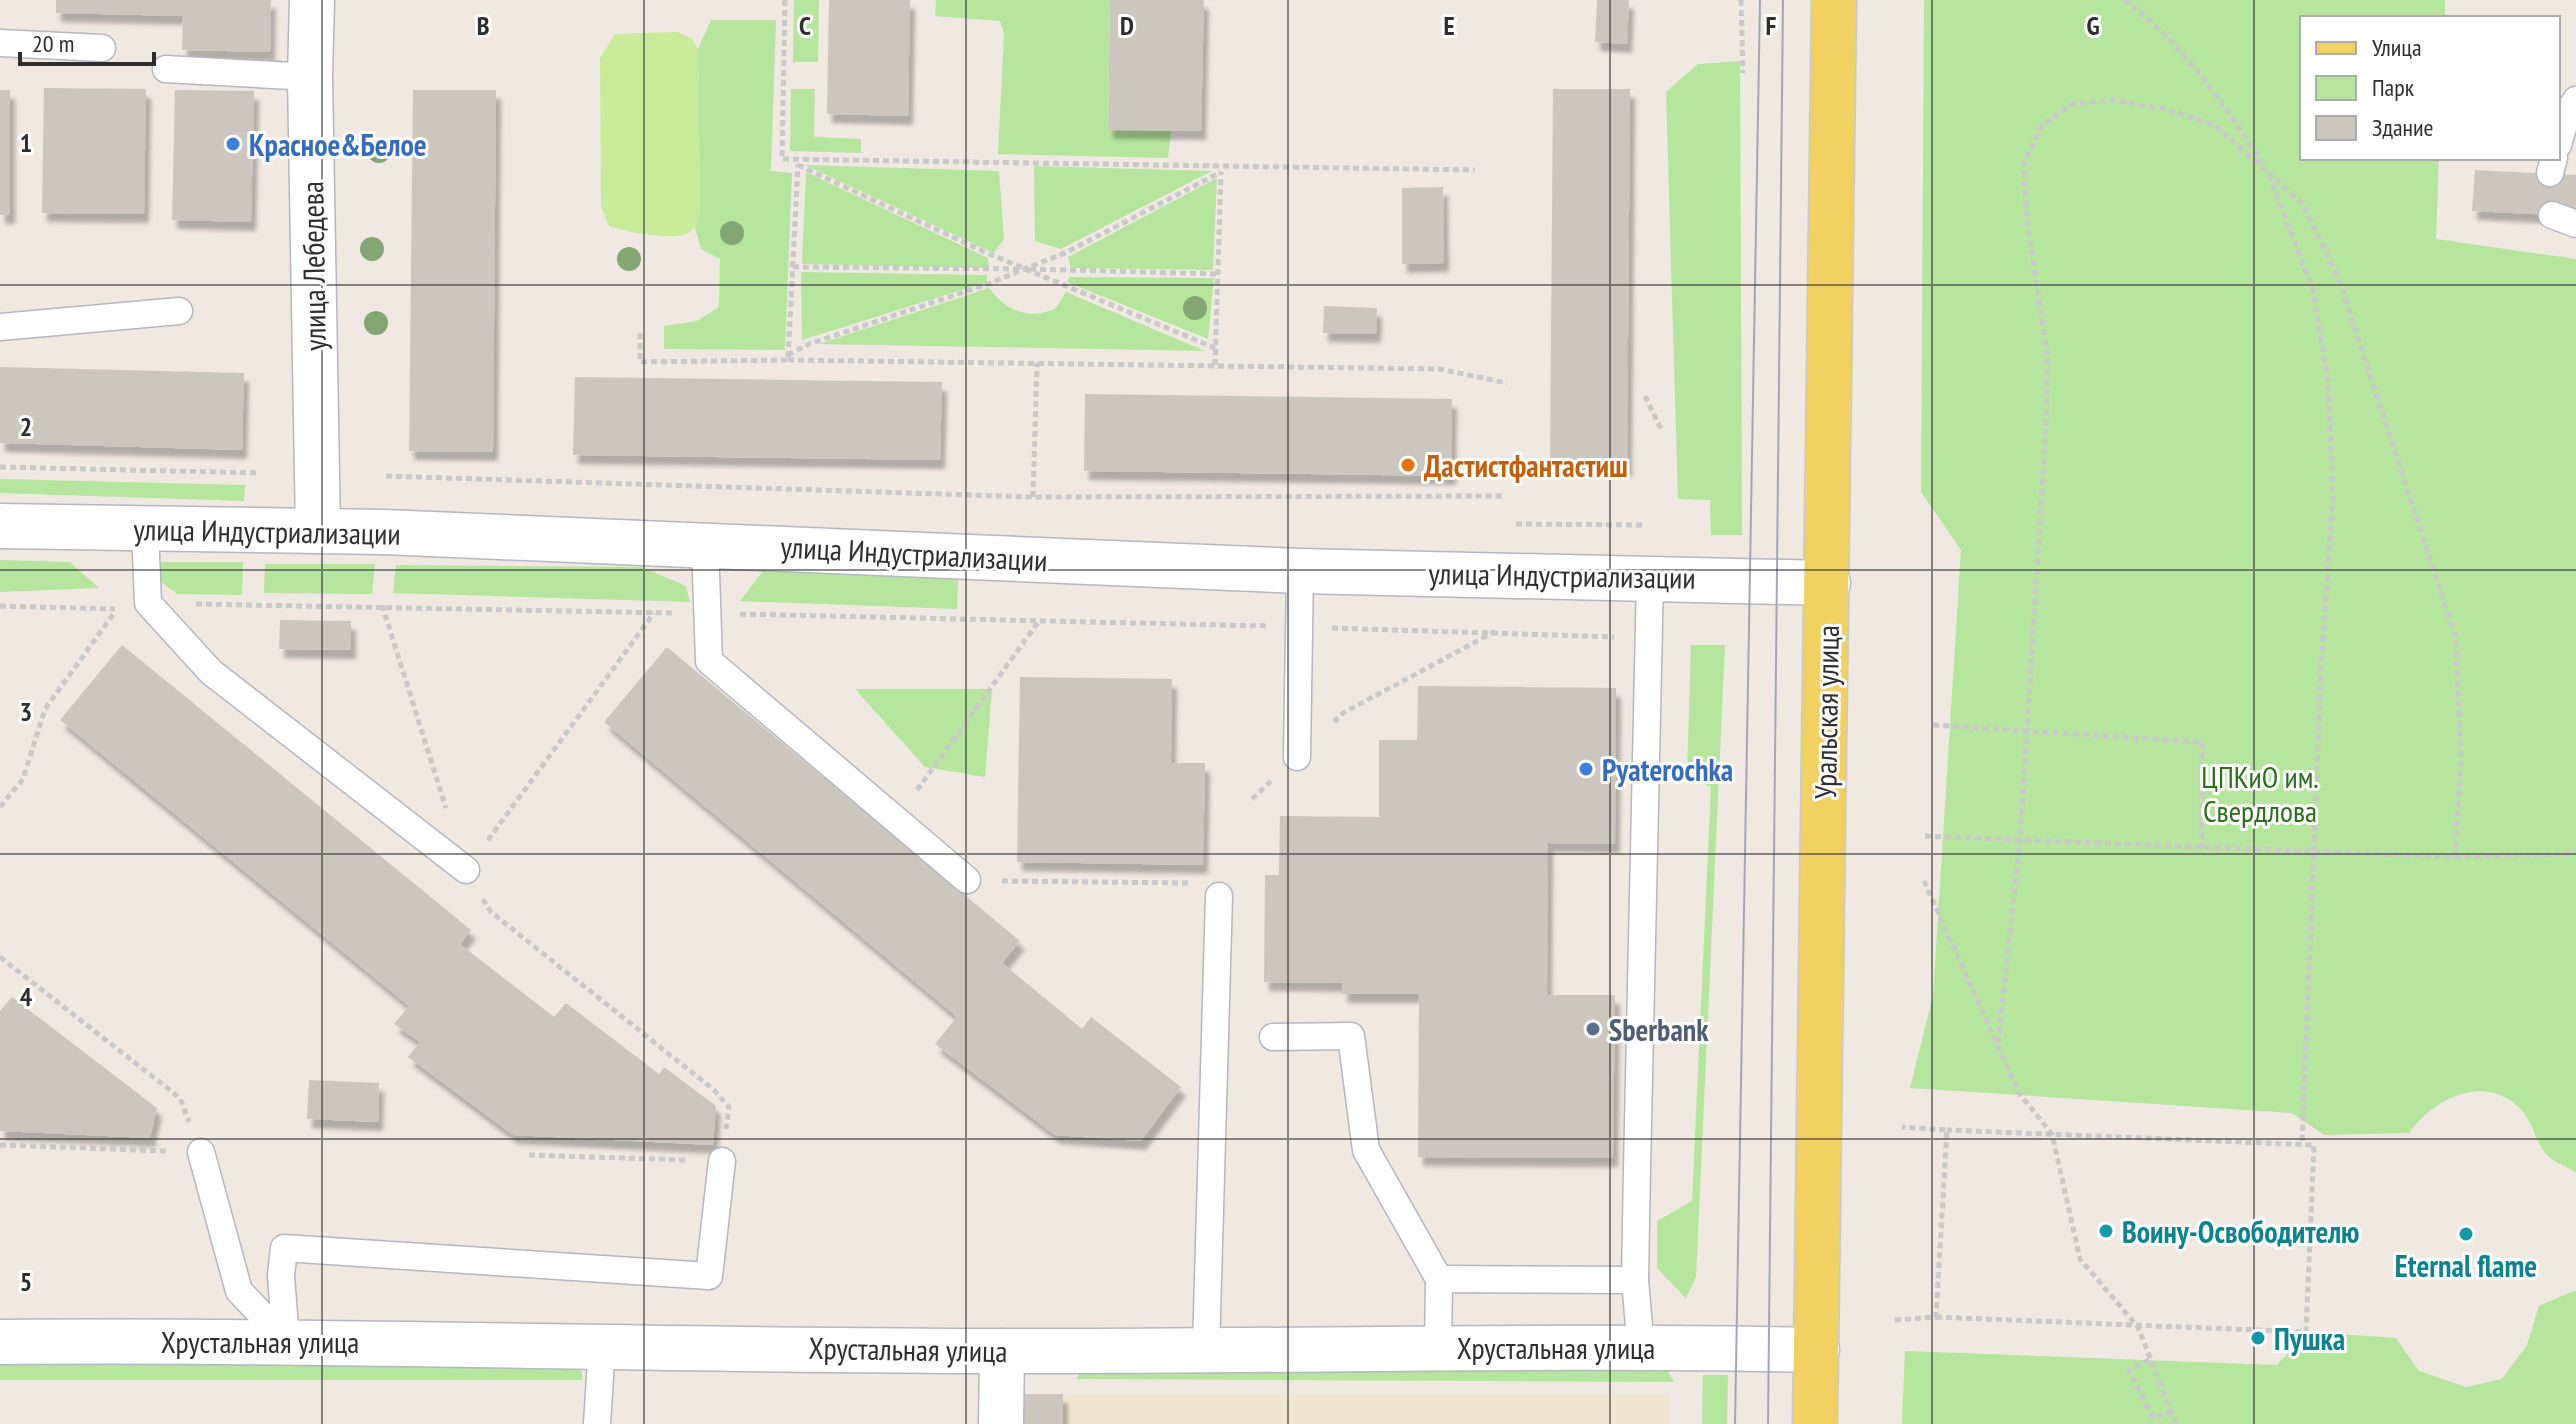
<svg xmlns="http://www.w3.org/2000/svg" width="2576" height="1424" font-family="'PT Sans Narrow',sans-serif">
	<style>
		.education { fill: #f0e6d1 }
		.green { fill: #b6e59e }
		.pitch { fill: #c9ec9a }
		.building { fill: #cbc7bf; filter: url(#shadow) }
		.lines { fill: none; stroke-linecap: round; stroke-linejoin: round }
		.lane-casing { stroke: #b4b7c1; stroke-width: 29 }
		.street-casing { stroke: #b4b7c1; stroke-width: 47 }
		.secondary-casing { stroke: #b4b7c1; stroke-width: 47 }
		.primary-casing { stroke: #c9c9c9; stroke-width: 47 }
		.path { stroke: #c9c9c9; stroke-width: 5; stroke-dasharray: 6 4; stroke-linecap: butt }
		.lane { stroke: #fff; stroke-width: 26 }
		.street { stroke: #fff; stroke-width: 44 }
		.secondary { stroke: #fff; stroke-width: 44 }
		.primary { stroke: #f2d163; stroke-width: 44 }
		.tram { stroke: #a3a6b8; stroke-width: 2 }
		.tree { fill: #84a574 }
		.grid { fill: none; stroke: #2e2e2e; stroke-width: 2; stroke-opacity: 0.55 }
		.shop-dot { fill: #3f7fe0; stroke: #fff; stroke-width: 3 }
		.food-dot { fill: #e8710a; stroke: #fff; stroke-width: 3 }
		.service-dot { fill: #5c6f8a; stroke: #fff; stroke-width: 3 }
		.culture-dot { fill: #0f9aa8; stroke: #fff; stroke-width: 3 }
		.labels { text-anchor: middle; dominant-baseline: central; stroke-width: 6; stroke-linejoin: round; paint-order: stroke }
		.shop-label { font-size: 30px; font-weight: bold; fill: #366cbe; stroke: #fff; text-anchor: start }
		.street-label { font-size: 30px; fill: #2e2e2e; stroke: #fff }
		.food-label { font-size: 30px; font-weight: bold; fill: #c56008; stroke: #fff; text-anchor: start }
		.park-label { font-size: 30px; fill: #2c6e1b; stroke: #fff }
		.service-label { font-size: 30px; font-weight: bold; fill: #4e5e75; stroke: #fff; text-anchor: start }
		.culture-label { font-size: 30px; font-weight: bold; fill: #0d838f; stroke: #fff; text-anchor: start }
		.grid-label { font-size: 26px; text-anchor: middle; font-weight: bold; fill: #2e2e2e; stroke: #fff; stroke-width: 6; stroke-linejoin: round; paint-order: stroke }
	</style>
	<defs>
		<filter id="shadow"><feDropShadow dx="5" dy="9" stdDeviation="2" flood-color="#0004"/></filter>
	</defs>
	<rect width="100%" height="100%" fill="#efe9e1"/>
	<rect class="education" x="1024" y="1394" width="645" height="30"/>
	<g class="green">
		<path d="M794 0H819L818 62H793Z"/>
		<path d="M936 0H1110L1108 129 1171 131 1168 158 998 154 1004 33 1000 21 935 16Z"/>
		<path d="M1924 0H2445V18H2302V158H2439L2436 239 2576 259V1172C2568 1168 2556 1163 2549 1157 2537 1146 2534 1126 2524 1113 2489 1071 2435 1097 2409 1133L2324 1135 2292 1113 1910 1088 1933 996 1961 550 1921 492Z"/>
		<path d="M711 20H776L771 171 792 173 785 350 664 349V326L697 321 719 307 720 259 701 249 695 228 700 213 698 49Z"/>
		<path d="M1740 61 1742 535H1711L1710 500 1678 499 1666 92 1698 64Z"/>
		<path d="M791 89H815L814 137 861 139V153L790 151Z"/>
		<path d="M805 165 999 171 1004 239 994 253Z"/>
		<path d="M1034 166 1212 171 1061 249 1035 241Z"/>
		<path d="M806 172 988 258 989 268 802 264Z"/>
		<path d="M1217 178 1213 270 1071 268 1068 257Z"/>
		<path d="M801 272 987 275V282L802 340Z"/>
		<path d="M1069 277 1214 278 1208 339 1067 282Z"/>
		<path d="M989 288C1007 311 1026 320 1055 309L1066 292 1205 351 819 344Z"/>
		<path d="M0 479 245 485 244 501 0 493Z"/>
		<path d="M0 560 70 562 99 588 0 592Z"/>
		<path d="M159 562H243L242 595 177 594 160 581Z"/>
		<path d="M265 564H375L372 594 264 593Z"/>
		<path d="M396 565 642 567 686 586 690 602 393 593Z"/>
		<path d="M763 571 958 579 957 609 740 601Z"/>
		<path d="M1691 645H1725L1696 1277 1686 1298 1657 1268V1221L1692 1201 1711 787 1687 776Z"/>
		<path d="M855 689H992L985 777 925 767Z"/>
		<path d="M2576 1290V1424H1902L1905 1351 2276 1365 2311 1332 2396 1338 2419 1371 2466 1387 2502 1379 2527 1345 2539 1306Z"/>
		<path d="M0 1362 571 1364 582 1372V1380H0Z"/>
		<path d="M1665 1366 1674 1382 1076 1379 1085 1367Z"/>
		<path d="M1703 1375H1728L1727 1424H1702Z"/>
	</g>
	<path class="pitch" d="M677 32 691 38 698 49 700 214C697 223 695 230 686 234 670 240 625 232 609 226L601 206 600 58 615 34Z"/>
	<g class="building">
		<path d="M56 0H271L270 52 182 50 183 16 56 13Z"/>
		<path d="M829 0H910L908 116 827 114Z"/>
		<path d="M1110 0H1204L1201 131 1108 130Z"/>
		<path d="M1597 0H1629L1627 44 1595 42Z"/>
		<path d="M44 88 146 89 144 214 42 213Z"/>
		<path d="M1553 89H1630L1627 468H1550Z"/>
		<rect x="0" y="90" width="10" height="125"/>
		<path d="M175 90 254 91 251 222 172 220Z"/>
		<path d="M413 90H496L493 452 409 451Z"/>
		<path d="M2475 170 2576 175V216L2472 211Z"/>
		<path d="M1443 187 1444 263 1402 264V188Z"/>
		<path d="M1324 306 1377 308 1376 334 1323 333Z"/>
		<path d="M0 367 244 373 242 450 0 443Z"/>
		<path d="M575 377 942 382 940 460 573 455Z"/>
		<path d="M1085 394 1452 399 1451 476 1084 471Z"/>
		<path d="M280 620 351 621V650L279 649Z"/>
		<path d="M122 645 471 930 460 944 554 1017 566 1003 659 1074 664 1067 716 1106 713 1145 513 1135 408 1057 420 1042 394 1024 409 1006 60 720Z"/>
		<path d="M667 647 1020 941 1002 963 1082 1029 1091 1017 1181 1087 1141 1141 1055 1135 935 1044 957 1017 604 722Z"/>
		<path d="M1020 677 1172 679 1171 763H1205L1203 865 1017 862Z"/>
		<path d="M1418 686 1616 688 1615 844 1548 843 1547 995H1615L1613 1158 1418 1157 1419 994H1342L1343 983 1264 982 1265 875H1279L1280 816 1379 817V740H1417Z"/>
		<path d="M12 997 157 1108 150 1138 0 1131V1011Z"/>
		<path d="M309 1080 379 1083 378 1122 307 1119Z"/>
		<rect x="1024" y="1394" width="39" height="30"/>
	</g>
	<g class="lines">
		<defs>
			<g id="lane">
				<path d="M0 43 102 48"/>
				<path d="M166 69 310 77"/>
				<path d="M2558 145 2567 114 2576 100"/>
				<path d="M2550 173 2554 158"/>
				<path d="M2552 215 2576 224"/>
				<path d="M0 327 179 311"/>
				<path d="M145 529 148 603 211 672 466 870"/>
				<path d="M705 544 709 661 967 880"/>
				<path d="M1297 757 1300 571"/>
				<path d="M1273 1037 1351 1036 1366 1150 1439 1279"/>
				<path d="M201 1152 239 1291 286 1340"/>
				<path d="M286 1340 281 1276 284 1248 709 1276 722 1161"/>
				<path d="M1438 1348 1439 1279 1635 1280"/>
				<path d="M1206 1349 1219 896"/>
				<path d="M1641 1349 1635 1280 1637 1168 1650 578"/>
				<path d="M597 1424 602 1345"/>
			</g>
			<path id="street" d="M1001 1424 1002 1351"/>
			<g id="secondary">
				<path d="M312 0 310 77 318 531"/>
				<path d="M0 526 384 532 1300 571 1828 583"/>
				<path d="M0 1342C335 1339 669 1351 1004 1351 1275 1352 1546 1344 1817 1350"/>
			</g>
			<path id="primary" d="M1815 1424 1834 0"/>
		</defs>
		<use href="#lane" class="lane-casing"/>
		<use href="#street" class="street-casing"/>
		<use href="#secondary" class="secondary-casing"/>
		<use href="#primary" class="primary-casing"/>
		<g class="path">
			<path d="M785 0 782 159 1475 170"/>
			<path d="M1741 0 1743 73"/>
			<path d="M2124 0C2182 43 2223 102 2262 163"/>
			<path d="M798 165 987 253 1215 348"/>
			<path d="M2269 175 2313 290 2328 381 2333 494 2321 671 2302 1145"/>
			<path d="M793 267 1020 269"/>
			<path d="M1030 269 1217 274"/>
			<path d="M640 333V362L788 360 798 164"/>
			<path d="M788 355 809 344 988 284 1067 252 1221 172"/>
			<path d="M788 360 1439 369 1507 383"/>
			<path d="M1215 365 1221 172"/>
			<path d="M1645 396 1661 429"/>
			<path d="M0 467 260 473"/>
			<path d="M386 476 1033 497 1504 496"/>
			<path d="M1033 497 1037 363"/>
			<path d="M1516 524 1645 525"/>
			<path d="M196 604 674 613"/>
			<path d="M382 605 446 808"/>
			<path d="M0 606 115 609"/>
			<path d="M740 614 1266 626"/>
			<path d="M1332 628 1614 637"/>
			<path d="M1334 722 1343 713 1496 631"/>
			<path d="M1933 725 2202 742V847"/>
			<path d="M917 790 1039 621"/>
			<path d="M1252 799 1271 781"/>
			<path d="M0 807 23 779 45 709 114 613"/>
			<path d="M1925 836 2455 857 2564 854 2576 850"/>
			<path d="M488 840 654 613"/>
			<path d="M1002 881 1188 883"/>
			<path d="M1924 881 2019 1093 2052 1134 2080 1259 2138 1327 2176 1424"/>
			<path d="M483 899 491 912 714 1090 729 1107 726 1129"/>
			<path d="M0 957 180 1098 189 1122"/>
			<path d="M1998 1043 2020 840 2046 427 2047 353 2027 220 2024 163 2042 125 2073 104 2114 100 2169 110 2216 126 2302 203 2338 277 2456 638 2461 758 2455 857"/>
			<path d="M0 1145 167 1151"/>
			<path d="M529 1155 688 1160"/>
			<path d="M1936 1317 2306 1332 2314 1145 1947 1130"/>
			<path d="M1895 1320 1936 1317 1947 1130 1902 1127"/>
			<path d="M2149 1360 2129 1370 2153 1418 2171 1412"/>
		</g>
		<use href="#lane" class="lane"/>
		<use href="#street" class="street"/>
		<use href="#secondary" class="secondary"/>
		<use href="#primary" class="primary"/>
		<g class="tram">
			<path d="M1735 1424 1760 0"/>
			<path d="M1768 1424 1783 0"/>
		</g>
	</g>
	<g class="tree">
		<circle cx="379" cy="151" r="12"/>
		<circle cx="732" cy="233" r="12"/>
		<circle cx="372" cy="249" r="12"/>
		<circle cx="629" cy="259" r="12"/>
		<circle cx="1195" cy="308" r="12"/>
		<circle cx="376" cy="323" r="12"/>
	</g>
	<path class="grid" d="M322 0V1424M644 0V1424M966 0V1424M1288 0V1424M1610 0V1424M1932 0V1424M2254 0V1424M0 285H2576M0 570H2576M0 854H2576M0 1139H2576"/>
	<g class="shop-dot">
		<circle cx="233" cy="144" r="8"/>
		<circle cx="1586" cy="769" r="8"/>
	</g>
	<circle class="food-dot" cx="1408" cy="465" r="8"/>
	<circle class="service-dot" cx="1593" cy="1029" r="8"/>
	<g class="culture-dot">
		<circle cx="2106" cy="1231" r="8"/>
		<circle cx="2466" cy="1234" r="8"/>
		<circle cx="2258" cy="1338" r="8"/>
	</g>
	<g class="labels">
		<g class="shop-label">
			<text x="249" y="144">Красное&amp;Белое</text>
			<text x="1602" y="769">Pyaterochka</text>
		</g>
		<g class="street-label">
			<text transform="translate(313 266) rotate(-91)">улица Лебедева</text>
			<text transform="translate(267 531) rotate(1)">улица Индустриализации</text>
			<text transform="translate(914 553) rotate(3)">улица Индустриализации</text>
			<text transform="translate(1562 575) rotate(1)">улица Индустриализации</text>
			<text transform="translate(1826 712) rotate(-89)">Уральская улица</text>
			<text x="260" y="1341">Хрустальная улица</text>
			<text x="1556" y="1347">Хрустальная улица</text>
			<text transform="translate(908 1349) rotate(1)">Хрустальная улица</text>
		</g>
		<g class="food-label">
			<text x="1424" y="465">Дастистфантастиш</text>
		</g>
		<g class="park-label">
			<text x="2260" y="776">ЦПКиО им.<tspan x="2260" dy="34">Свердлова</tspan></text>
		</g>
		<g class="service-label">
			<text x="1609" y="1029">Sberbank</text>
		</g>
		<g class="culture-label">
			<text x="2122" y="1231">Воину-Освободителю</text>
			<text x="2466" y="1265" text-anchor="middle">Eternal flame</text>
			<text x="2274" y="1338">Пушка</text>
		</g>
	</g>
	<g class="grid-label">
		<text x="483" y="35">B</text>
		<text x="805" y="35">C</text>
		<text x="1127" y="35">D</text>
		<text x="1449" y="35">E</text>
		<text x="1771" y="35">F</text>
		<text x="2093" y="35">G</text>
		<text x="26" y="152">1</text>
		<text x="26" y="436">2</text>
		<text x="26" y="721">3</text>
		<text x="26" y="1006">4</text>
		<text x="26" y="1291">5</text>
	</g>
	<rect x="2300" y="16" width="260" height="144" fill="#ffffff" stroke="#ababab" stroke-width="2"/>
	<rect x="2316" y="42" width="40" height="12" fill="#f2d163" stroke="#ababab" stroke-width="2"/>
	<text x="2372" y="56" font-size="24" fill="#2e2e2e">Улица</text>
	<rect x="2316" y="76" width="40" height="24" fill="#b6e59e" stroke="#ababab" stroke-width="2"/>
	<text x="2372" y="96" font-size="24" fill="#2e2e2e">Парк</text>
	<rect x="2316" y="116" width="40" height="24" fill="#cbc7bf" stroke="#ababab" stroke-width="2"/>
	<text x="2372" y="136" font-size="24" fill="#2e2e2e">Здание</text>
	<path d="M20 52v12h134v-12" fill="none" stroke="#2e2e2e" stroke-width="4"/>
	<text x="32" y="52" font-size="24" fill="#2e2e2e" stroke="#ffffff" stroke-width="6" paint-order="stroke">20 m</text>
</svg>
